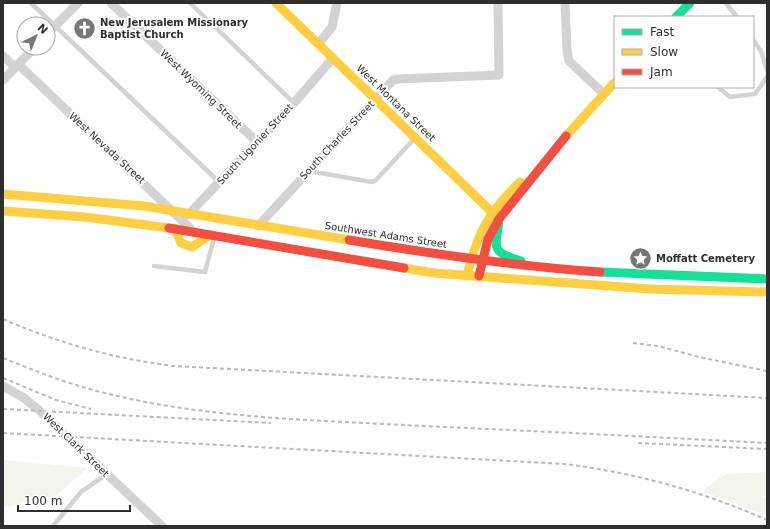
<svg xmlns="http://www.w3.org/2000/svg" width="770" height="529" font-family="'DejaVu Sans',sans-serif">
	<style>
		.green { fill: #f1f5eb }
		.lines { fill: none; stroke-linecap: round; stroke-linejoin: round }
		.lane { stroke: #d3d3d3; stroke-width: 4.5 }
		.street { stroke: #d3d3d3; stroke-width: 9 }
		.fast { stroke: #16e098; stroke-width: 9 }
		.slow { stroke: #ffcf43; stroke-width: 9 }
		.jam { stroke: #f24e42; stroke-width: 9 }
		.rail { stroke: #bababa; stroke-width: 2; stroke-dasharray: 4 3; stroke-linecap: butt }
		.labels { text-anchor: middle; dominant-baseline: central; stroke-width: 4; stroke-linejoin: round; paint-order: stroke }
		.poi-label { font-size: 10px; font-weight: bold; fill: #2e2e2e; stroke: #fff; text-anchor: start }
		.street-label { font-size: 10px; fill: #2e2e2e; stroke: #fff }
	</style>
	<rect width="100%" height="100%" fill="#fff"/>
	<g class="green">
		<path d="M3 460 87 468 57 495 3 508Z"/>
		<path d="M767 472V495L762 496 767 499V516L702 491 726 474Z"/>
	</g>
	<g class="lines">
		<g class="lane">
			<path d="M31 3 219 182"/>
			<path d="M190 3 294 103"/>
			<path d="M726 3 737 17"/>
			<path d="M753 40 761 51 767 70"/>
			<path d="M718 87 730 97 755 94 767 77"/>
			<path d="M309 171 372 182 376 180 415 138"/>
			<path d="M154 266 205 272 214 238"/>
			<path d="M53 526 81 492 107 474"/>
		</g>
		<g class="street">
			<path d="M111 3 257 142"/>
			<path d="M565 3 567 50 569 61 604 94"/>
			<path d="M48 33 78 3"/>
			<path d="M319 43 332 27 337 3"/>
			<path d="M3 56 15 67"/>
			<path d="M18 64 194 232"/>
			<path d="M3 80 34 48"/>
			<path d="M188 215 294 103 333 58"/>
			<path d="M258 226 393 80 398 79 499 75 498 3"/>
			<path d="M3 386 24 398 40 411 162 526"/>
		</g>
		<g class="fast">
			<path d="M676 17 690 3"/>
			<path d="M499 219C497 246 487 251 521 261"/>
			<path d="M600 272 767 279"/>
		</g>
		<g class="slow">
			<path d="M276 3 499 219"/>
			<path d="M566 136 615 82"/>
			<path d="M3 194 144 206 349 240"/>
			<path d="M3 211 85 217 169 228"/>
			<path d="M175 229 181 243 192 247 210 235"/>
			<path d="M404 268 434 273 650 289 767 292"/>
			<path d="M467 275C478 232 488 213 520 182"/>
		</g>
		<g class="jam">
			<path d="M169 228 404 268"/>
			<path d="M349 240C432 254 515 266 600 272"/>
			<path d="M479 276 488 239 499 219 566 136"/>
		</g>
		<g class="rail">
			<path d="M3 319C58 343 115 359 174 366L767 398"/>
			<path d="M633 343 658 346 699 357 767 371"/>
			<path d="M3 358C38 372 73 386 109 394 212 419 317 420 422 426 537 431 652 437 767 443"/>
			<path d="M3 378 56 400 91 409"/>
			<path d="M3 409 271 423"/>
			<path d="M3 433 565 464C635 473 702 491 767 520"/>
			<path d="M638 443 767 449"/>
		</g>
	</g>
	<defs>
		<symbol id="church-disc" viewBox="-11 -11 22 22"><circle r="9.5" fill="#777" stroke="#fff"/><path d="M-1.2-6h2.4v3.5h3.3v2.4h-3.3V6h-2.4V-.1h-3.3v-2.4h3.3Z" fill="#fff"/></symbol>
		<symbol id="sight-disc" viewBox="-11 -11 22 22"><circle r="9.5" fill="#777" stroke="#fff"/><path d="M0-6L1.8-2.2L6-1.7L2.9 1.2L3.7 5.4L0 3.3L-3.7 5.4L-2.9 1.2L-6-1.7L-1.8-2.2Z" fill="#fff"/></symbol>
	</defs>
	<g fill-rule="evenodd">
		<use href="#church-disc" x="72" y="16" width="25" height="25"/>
		<use href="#sight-disc" x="628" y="246" width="25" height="25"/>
	</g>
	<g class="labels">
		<g class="poi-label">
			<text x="100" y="22">New Jerusalem Missionary<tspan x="100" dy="12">Baptist Church</tspan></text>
			<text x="656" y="258">Moffatt Cemetery</text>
		</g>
		<g class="street-label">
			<text transform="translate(201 89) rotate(44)">West Wyoming Street</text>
			<text transform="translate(396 103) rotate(44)">West Montana Street</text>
			<text transform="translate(337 140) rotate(-47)">South Charles Street</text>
			<text transform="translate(255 144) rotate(-47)">South Ligonier Street</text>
			<text transform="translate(107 148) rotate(43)">West Nevada Street</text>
			<text transform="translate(386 235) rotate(9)">Southwest Adams Street</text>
			<text transform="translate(76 445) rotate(44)">West Clark Street</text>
		</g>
	</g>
	<rect width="770" height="529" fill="none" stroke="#2e2e2e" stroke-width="8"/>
	<rect x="614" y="16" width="140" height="72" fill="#ffffff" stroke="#ababab"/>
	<rect x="622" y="29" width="20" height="6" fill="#16e098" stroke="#ababab"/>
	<text x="650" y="36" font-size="12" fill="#2e2e2e">Fast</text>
	<rect x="622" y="49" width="20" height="6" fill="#ffcf43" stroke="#ababab"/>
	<text x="650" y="56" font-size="12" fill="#2e2e2e">Slow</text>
	<rect x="622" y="69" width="20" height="6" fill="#f24e42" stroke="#ababab"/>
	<text x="650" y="76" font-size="12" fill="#2e2e2e">Jam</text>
	<g transform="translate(36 36) rotate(43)"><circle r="19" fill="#ffffff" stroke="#ababab"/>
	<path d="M0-3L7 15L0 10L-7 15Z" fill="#777777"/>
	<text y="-6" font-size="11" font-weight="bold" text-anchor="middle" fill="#2e2e2e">N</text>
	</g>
	<path d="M18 505v6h112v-6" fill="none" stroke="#2e2e2e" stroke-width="2"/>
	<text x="24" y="505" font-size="12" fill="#2e2e2e" stroke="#ffffff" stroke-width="3" paint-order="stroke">100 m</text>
</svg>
